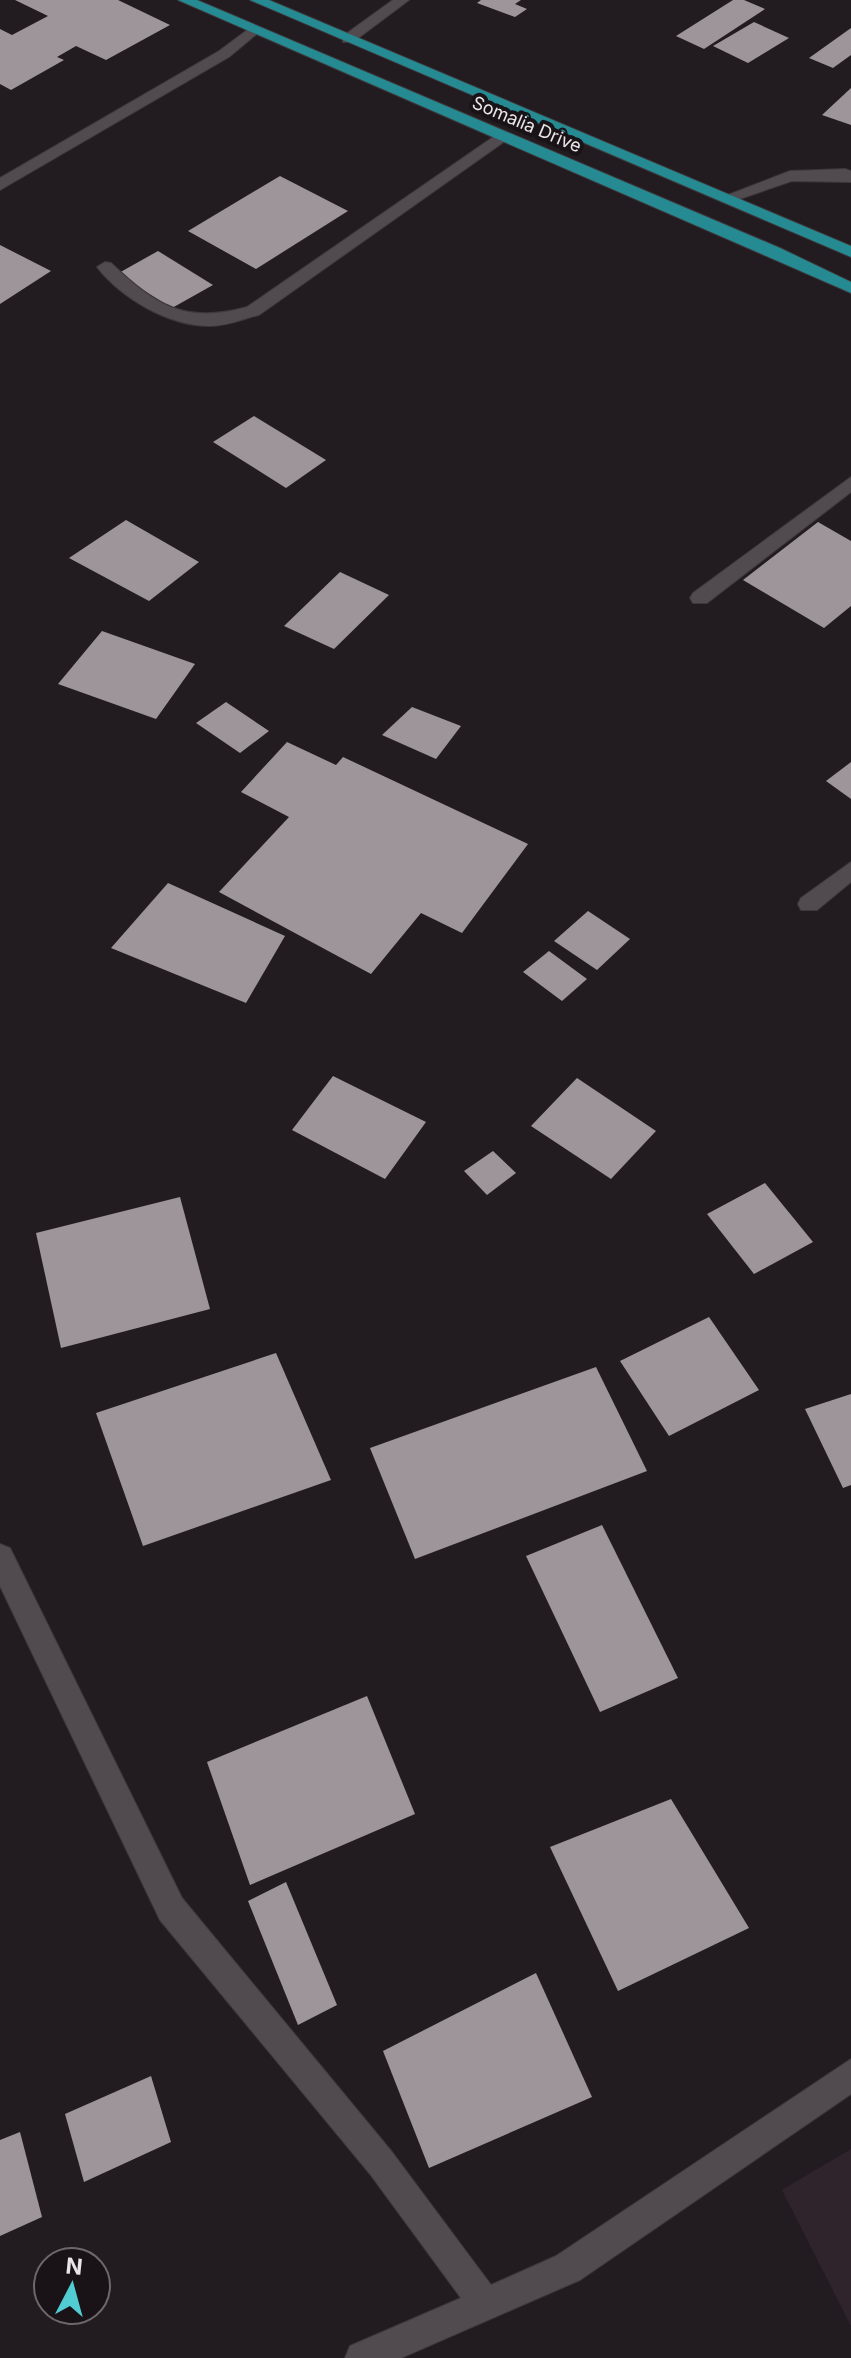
<svg xmlns="http://www.w3.org/2000/svg" width="851" height="2358" font-family="Inter,sans-serif">
	<style>
		.built { fill: #2f242c }
		.building { fill: #9d959a }
		.lines { fill: none; stroke-linecap: round; stroke-linejoin: round }
		.lane-casing { stroke: #3d383b; stroke-width: 2 }
		.street-casing { stroke: #3d383b; stroke-width: 2 }
		.primary-casing { stroke: #3d383b; stroke-width: 2 }
		.lane { fill: #514a4f; fill-rule: evenodd }
		.street { fill: #514a4f; fill-rule: evenodd }
		.primary { fill: #268a92; fill-rule: evenodd }
		.labels { text-anchor: middle; dominant-baseline: central; stroke-width: 8; stroke-linejoin: round; paint-order: stroke }
		.far-street-label { font-size: 18px; fill: #eae6e8; stroke: #191317 }
	</style>
	<rect width="100%" height="100%" fill="#221c20"/>
	<path class="built" d="M851 2149V2326L782 2190Z"/>
	<g class="building">
		<path d="M15 0H118L170 25 106 60 76 46 57 57 64 60 11 90 0 84V29L12 35 48 16Z"/>
		<path d="M481 0H521L515 4 527 9 515 17 477 3Z"/>
		<path d="M733 0H744L765 9 704 49 676 36Z"/>
		<path d="M754 22 789 38 748 63 713 46Z"/>
		<path d="M851 28V55L833 68 809 58Z"/>
		<path d="M851 88V125L822 115Z"/>
		<path d="M280 176 348 211 256 269 188 231Z"/>
		<path d="M0 245 51 271 0 304Z"/>
		<path d="M158 251 213 285 172 308 117 274Z"/>
		<path d="M254 416 326 460 286 488 213 442Z"/>
		<path d="M126 520 199 562 149 601 69 558Z"/>
		<path d="M818 522 851 541V606L824 628 743 580Z"/>
		<path d="M340 572 389 595 334 649 284 626Z"/>
		<path d="M102 631 195 664 156 719 58 684Z"/>
		<path d="M226 702 269 731 240 753 196 723Z"/>
		<path d="M412 707 461 726 436 759 382 735Z"/>
		<path d="M287 742 336 765 343 757 528 844 462 933 421 913 371 974 219 892 289 817 241 792Z"/>
		<path d="M851 762V799L826 781Z"/>
		<path d="M168 883 285 936 246 1003 111 948Z"/>
		<path d="M588 911 630 939 597 970 554 941Z"/>
		<path d="M549 951 587 979 562 1001 523 972Z"/>
		<path d="M333 1076 426 1122 385 1179 292 1130Z"/>
		<path d="M577 1078 656 1131 611 1179 531 1126Z"/>
		<path d="M493 1151 516 1173 487 1195 464 1171Z"/>
		<path d="M765 1183 813 1242 754 1274 707 1214Z"/>
		<path d="M180 1197 210 1309 61 1348 36 1233Z"/>
		<path d="M709 1317 759 1390 669 1436 620 1361Z"/>
		<path d="M276 1353 331 1480 143 1546 96 1413Z"/>
		<path d="M596 1367 647 1471 415 1559 370 1448Z"/>
		<path d="M851 1394V1485L843 1488 805 1409Z"/>
		<path d="M602 1525 678 1678 600 1712 526 1556Z"/>
		<path d="M367 1696 415 1814 250 1885 207 1762Z"/>
		<path d="M671 1799 749 1928 618 1991 550 1847Z"/>
		<path d="M286 1882 337 2005 298 2025 248 1901Z"/>
		<path d="M536 1973 592 2097 429 2168 383 2051Z"/>
		<path d="M151 2076 171 2142 84 2182 65 2114Z"/>
		<path d="M20 2132 42 2217 0 2236V2140Z"/>
	</g>
	<g class="lines">
		<defs>
			<g id="lane">
				<path d="M393 0H409L353 42H343V36Z"/>
				<path d="M254 25 261 29 259 32 229 57 0 190V178L219 51Z"/>
				<path d="M499 133 512 136 259 315C243 319 227 326 210 326 169 326 122 299 97 267L105 262 111 263C156 306 185 324 247 307Z"/>
				<path d="M845 169 851 171V182L792 181 728 203 720 198 790 171Z"/>
				<path d="M851 477V492L707 603H693L690 598 693 593Z"/>
			</g>
			<g id="street">
				<path d="M851 862V882L817 910H801L798 904 801 898Z"/>
				<path d="M0 1544 10 1548 182 1898 392 2152 491 2285 556 2256 851 2059V2094L580 2280 401 2358H345L350 2346 461 2298 370 2174 160 1920 0 1586Z"/>
			</g>
			<g id="primary">
				<path d="M178 0H197L780 248 851 282V293Z"/>
				<path d="M250 0H269L851 246V257Z"/>
			</g>
		</defs>
		<use href="#lane" class="lane-casing"/>
		<use href="#street" class="street-casing"/>
		<use href="#primary" class="primary-casing"/>
		<use href="#lane" class="lane"/>
		<use href="#street" class="street"/>
		<use href="#primary" class="primary"/>
	</g>
	<g class="labels">
		<g class="far-street-label">
			<text transform="translate(527 124) rotate(23)">Somalia Drive</text>
		</g>
	</g>
	<g transform="translate(72 2286) rotate(6)"><circle r="38" fill="#191317" stroke="#6d676b" stroke-width="2"/>
	<path d="M0-6L14 30L0 20L-14 30Z" fill="#51ccd3"/>
	<text y="-12" font-size="22" font-weight="bold" text-anchor="middle" fill="#eae6e8">N</text>
	</g>
</svg>
